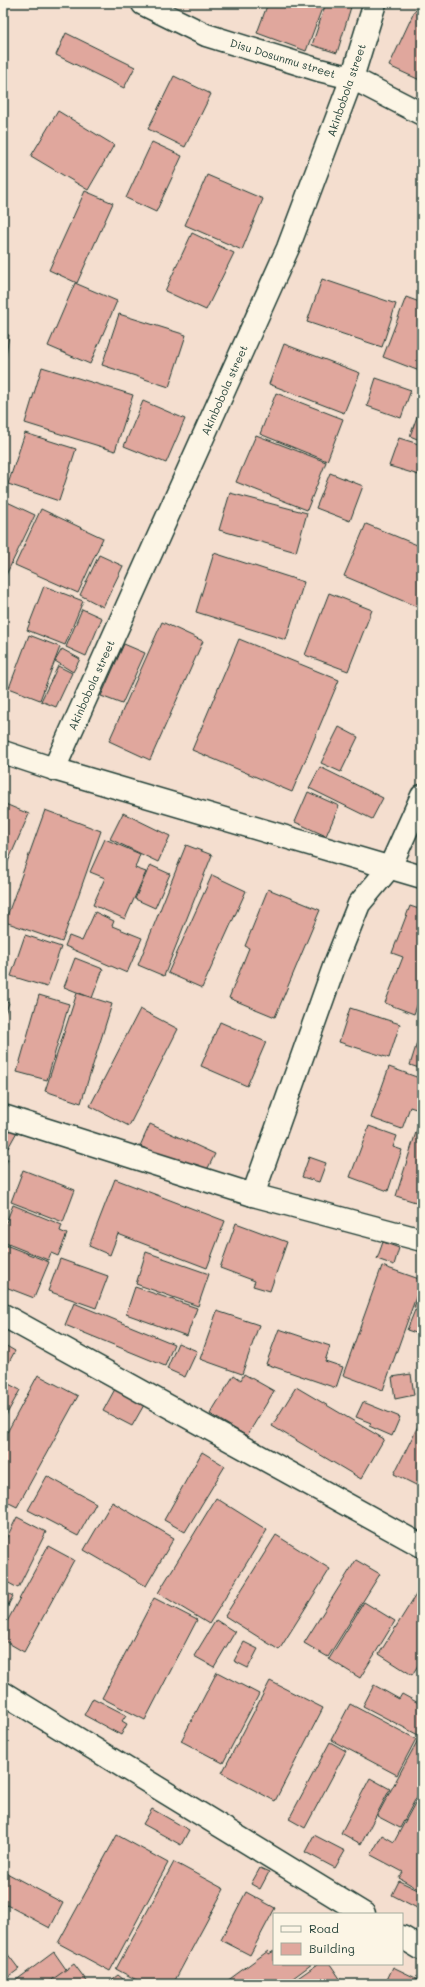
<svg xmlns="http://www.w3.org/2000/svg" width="425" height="1987" font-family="Mali,sans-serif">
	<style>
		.building { fill: #e0a79d; stroke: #1f3d34 }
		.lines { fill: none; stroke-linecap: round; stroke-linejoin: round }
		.minor-casing { stroke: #1f3d34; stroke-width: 25 }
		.minor { stroke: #fcf5e5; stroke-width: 22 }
		.labels { text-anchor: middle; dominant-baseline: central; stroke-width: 3; stroke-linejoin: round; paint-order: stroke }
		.street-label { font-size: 11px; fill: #1f3d34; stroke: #fcf5e5 }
	</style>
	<rect width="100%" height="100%" fill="#f4decf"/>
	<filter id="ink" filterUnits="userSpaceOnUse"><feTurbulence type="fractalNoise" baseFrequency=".025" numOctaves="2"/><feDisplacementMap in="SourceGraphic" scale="8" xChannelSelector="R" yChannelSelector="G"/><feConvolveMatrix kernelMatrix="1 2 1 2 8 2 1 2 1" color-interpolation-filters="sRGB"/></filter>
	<g filter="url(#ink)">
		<g class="building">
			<path d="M268 3H324L306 51 257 33Z"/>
			<path d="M326 3H338L351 7 337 53 312 45Z"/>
			<path d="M415 10 422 14V81L389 66Z"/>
			<path d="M66 33 135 67 124 88 56 55Z"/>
			<path d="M174 76 211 94 185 147 148 129Z"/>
			<path d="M58 111 114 145 88 190 31 156Z"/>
			<path d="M152 142 182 156 156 212 126 198Z"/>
			<path d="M207 175 263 199 242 250 185 225Z"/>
			<path d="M85 191 113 203 77 283 49 270Z"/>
			<path d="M192 233 234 253 206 310 165 291Z"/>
			<path d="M322 279 396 304 382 347 307 322Z"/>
			<path d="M75 283 117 301 90 364 48 346Z"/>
			<path d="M406 297 422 303V372L383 357Z"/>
			<path d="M119 314 186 335 169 387 102 365Z"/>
			<path d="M3 334 9 335 3 375Z"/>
			<path d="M284 344 360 373 344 413 269 384Z"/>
			<path d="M42 367 133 395 115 451 25 423Z"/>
			<path d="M376 378 411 390 401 418 367 406Z"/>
			<path d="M276 393 343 419 327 461 260 434Z"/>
			<path d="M143 401 185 419 166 463 124 446Z"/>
			<path d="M422 403V441L410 436Z"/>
			<path d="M3 424H6L3 436Z"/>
			<path d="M25 433 76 449 59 501 8 484Z"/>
			<path d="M256 435 326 462 307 510 236 482Z"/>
			<path d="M399 438 422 445V476L389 466Z"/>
			<path d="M330 473 363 486 350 521 316 508Z"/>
			<path d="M230 493 307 513 296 552 219 530Z"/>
			<path d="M3 500 35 515 5 577 3 576Z"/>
			<path d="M41 509 103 538 78 593 15 565Z"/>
			<path d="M366 524 422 547V609L344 576Z"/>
			<path d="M214 553 304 582 286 640 196 612Z"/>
			<path d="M99 555 123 566 103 607 80 595Z"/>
			<path d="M44 586 83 601 65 645 27 630Z"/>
			<path d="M329 593 372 610 348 671 305 655Z"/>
			<path d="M82 609 102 618 86 656 66 647Z"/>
			<path d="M162 622 203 641 150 760 109 741Z"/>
			<path d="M29 635 60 647 40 700 9 688Z"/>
			<path d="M239 639 339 680 292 792 192 750Z"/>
			<path d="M124 644 145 653 122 704 101 696Z"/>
			<path d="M62 649 80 659 73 672 55 661Z"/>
			<path d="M58 666 72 673 56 707 41 701Z"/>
			<path d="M339 727 358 737 341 772 321 763Z"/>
			<path d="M320 767 383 798 372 819 309 788Z"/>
			<path d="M308 792 339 806 326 836 295 822Z"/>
			<path d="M3 803 29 814 3 873Z"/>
			<path d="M45 810 101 831 62 942 5 922Z"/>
			<path d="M123 813 170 836 158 862 110 839Z"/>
			<path d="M105 839 140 854 135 868 146 872 125 919 93 905 105 878 90 872Z"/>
			<path d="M186 845 212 855 164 976 138 965Z"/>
			<path d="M150 865 170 874 155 908 135 899Z"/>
			<path d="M212 875 246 891 202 988 168 973Z"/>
			<path d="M268 889 320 910 275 1017 229 998 249 948 245 946Z"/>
			<path d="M410 906 422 910V992L414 1014 385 1003 403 957 392 953Z"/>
			<path d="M95 912 114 921 112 926 142 938 127 973 65 946 69 936 82 941Z"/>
			<path d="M25 935 61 947 47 987 11 976Z"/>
			<path d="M75 958 103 969 92 998 64 987Z"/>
			<path d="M77 993 112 1004 81 1103 45 1091Z"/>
			<path d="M39 995 69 1004 47 1080 17 1072Z"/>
			<path d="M3 1001 9 1003 3 1019Z"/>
			<path d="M350 1008 400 1024 389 1058 339 1042Z"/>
			<path d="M140 1009 178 1029 129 1126 90 1106Z"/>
			<path d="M220 1022 266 1042 247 1086 201 1066Z"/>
			<path d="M422 1027V1069L410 1065Z"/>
			<path d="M389 1067 422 1079V1101L419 1110 410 1107 402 1129 371 1118Z"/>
			<path d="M422 1113V1204L396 1196Z"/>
			<path d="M3 1122 18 1130 8 1148 3 1145Z"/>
			<path d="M150 1124 215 1154 204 1176 140 1146Z"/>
			<path d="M369 1126 397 1136 393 1147 402 1150 388 1191 350 1177Z"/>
			<path d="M3 1157 8 1159 3 1170Z"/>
			<path d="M309 1157 326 1163 319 1182 302 1177Z"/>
			<path d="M23 1170 75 1190 63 1222 11 1202Z"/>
			<path d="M115 1179 225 1221 207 1268 118 1234 110 1255 89 1246Z"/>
			<path d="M13 1205 62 1225 60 1231 67 1234 58 1256 51 1253 48 1260 3 1242V1230Z"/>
			<path d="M236 1223 287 1242 270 1291 253 1286 255 1281 220 1268Z"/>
			<path d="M383 1242 399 1248 394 1265 377 1259Z"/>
			<path d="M3 1244 49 1262 34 1298 3 1286Z"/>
			<path d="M146 1252 209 1274 198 1306 136 1284Z"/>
			<path d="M60 1259 108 1276 96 1308 48 1291Z"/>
			<path d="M382 1266 422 1280 383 1390 343 1375Z"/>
			<path d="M135 1287 197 1308 187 1336 126 1314Z"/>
			<path d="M422 1287V1310L414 1307Z"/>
			<path d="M74 1303 174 1344 165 1366 65 1325Z"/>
			<path d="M415 1310 422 1313V1335L407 1330Z"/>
			<path d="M217 1311 259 1325 242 1374 200 1359Z"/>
			<path d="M279 1329 330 1346 325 1361 343 1367 336 1388 266 1364Z"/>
			<path d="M178 1343 197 1351 185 1377 167 1369Z"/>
			<path d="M3 1344 15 1351 4 1371H3Z"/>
			<path d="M244 1374 274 1391 247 1436 210 1414 234 1375 241 1380Z"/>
			<path d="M411 1374 414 1395 395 1399 392 1377Z"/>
			<path d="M38 1375 78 1396 17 1507 3 1500V1440Z"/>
			<path d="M3 1381 20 1390 3 1421Z"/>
			<path d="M296 1387 384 1439 361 1479 272 1426Z"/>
			<path d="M115 1389 144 1405 132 1426 103 1411Z"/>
			<path d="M363 1402 400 1417 392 1436 369 1426 371 1423 356 1417Z"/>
			<path d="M420 1422 422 1423V1488L394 1474Z"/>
			<path d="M202 1452 225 1466 185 1532 164 1520Z"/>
			<path d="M47 1476 96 1503 78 1536 28 1510Z"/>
			<path d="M216 1498 267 1530 209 1624 158 1593Z"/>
			<path d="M112 1502 174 1538 146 1586 84 1550Z"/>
			<path d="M17 1517 46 1532 18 1588 3 1580V1545Z"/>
			<path d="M276 1535 330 1569 279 1650 225 1616Z"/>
			<path d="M48 1546 74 1560 24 1652 3 1640V1629Z"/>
			<path d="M356 1560 380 1574 328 1657 304 1643Z"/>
			<path d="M3 1591 13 1596 3 1615Z"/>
			<path d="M417 1593 422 1596V1659L412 1675 379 1654Z"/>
			<path d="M154 1598 197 1620 145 1720 102 1698Z"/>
			<path d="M364 1602 395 1621 360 1678 329 1659Z"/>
			<path d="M216 1620 235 1632 214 1667 194 1656Z"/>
			<path d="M244 1642 258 1649 248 1668 234 1661Z"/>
			<path d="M217 1672 259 1694 223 1763 181 1741Z"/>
			<path d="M270 1681 323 1708 275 1801 222 1773Z"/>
			<path d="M374 1685 399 1699 402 1694 422 1705V1737L363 1706Z"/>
			<path d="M93 1698 126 1715 122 1721 127 1724 121 1735 84 1715Z"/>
			<path d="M350 1704 416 1739 397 1775 331 1740Z"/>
			<path d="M419 1738 422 1740V1787L400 1828 377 1816Z"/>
			<path d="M330 1742 346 1751 305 1828 289 1819Z"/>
			<path d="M370 1778 390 1789 361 1844 341 1833Z"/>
			<path d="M421 1792 422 1887 420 1890 399 1878 403 1872 371 1855 382 1835 394 1842Z"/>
			<path d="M152 1809 189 1830 181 1845 143 1824Z"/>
			<path d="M117 1835 168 1863 110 1971 58 1943Z"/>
			<path d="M314 1835 345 1851 335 1868 305 1852Z"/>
			<path d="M174 1862 224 1889 173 1984H144L116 1969Z"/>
			<path d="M260 1868 269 1872 260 1889 251 1884Z"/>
			<path d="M3 1871 63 1903 50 1928 3 1903Z"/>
			<path d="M399 1881 422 1892V1898L417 1908 392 1895Z"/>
			<path d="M246 1892 275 1908 250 1955 221 1940Z"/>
			<path d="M3 1948 19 1969 3 1981Z"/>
			<path d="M268 1951 269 1954 274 1951V1964H312L285 1984H223Z"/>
			<path d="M54 1952 70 1975 59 1984H11Z"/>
			<path d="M74 1964 89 1984H46Z"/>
			<path d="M318 1964H330L343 1983 289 1984Z"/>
			<path d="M393 1967 422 1981V1984H385Z"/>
			<path d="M118 1975 129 1984H106Z"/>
		</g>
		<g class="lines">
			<defs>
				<g id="minor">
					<path d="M143 4 206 35 319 70 352 78 422 114"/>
					<path d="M3 752 54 769 422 877"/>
					<path d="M54 769 288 248 352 78 375 3"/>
					<path d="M3 1116 253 1195 422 1240"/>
					<path d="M253 1195 335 964 359 904 390 867 422 796"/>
					<path d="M3 1315 422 1546"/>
					<path d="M3 1693 364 1914"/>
					<path d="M402 1937 422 1949"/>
				</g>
			</defs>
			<use href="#minor" class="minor-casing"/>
			<use href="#minor" class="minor"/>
		</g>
	</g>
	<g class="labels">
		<g class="street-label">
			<text transform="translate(283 58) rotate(17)">Disu Dosunmu street</text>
			<text transform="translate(346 90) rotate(-71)">Akinbobola street</text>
			<text transform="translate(224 390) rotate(-66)">Akinbobola street</text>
			<text transform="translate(91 685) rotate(-66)">Akinbobola street</text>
		</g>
	</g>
	<rect width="425" height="1987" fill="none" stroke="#fcf5e5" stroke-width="16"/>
	<rect x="8" y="8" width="409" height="1971" fill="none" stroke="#1f3d34" stroke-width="1.5" filter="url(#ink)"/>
	<rect x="273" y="1913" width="130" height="52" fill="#fcf5e5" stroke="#a4ab9e"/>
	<rect x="281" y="1926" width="20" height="6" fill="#fcf5e5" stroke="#a4ab9e"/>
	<text x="309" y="1933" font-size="12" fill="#1f3d34">Road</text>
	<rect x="281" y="1943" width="20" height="12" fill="#e0a79d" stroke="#a4ab9e"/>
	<text x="309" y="1953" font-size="12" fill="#1f3d34">Building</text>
</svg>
